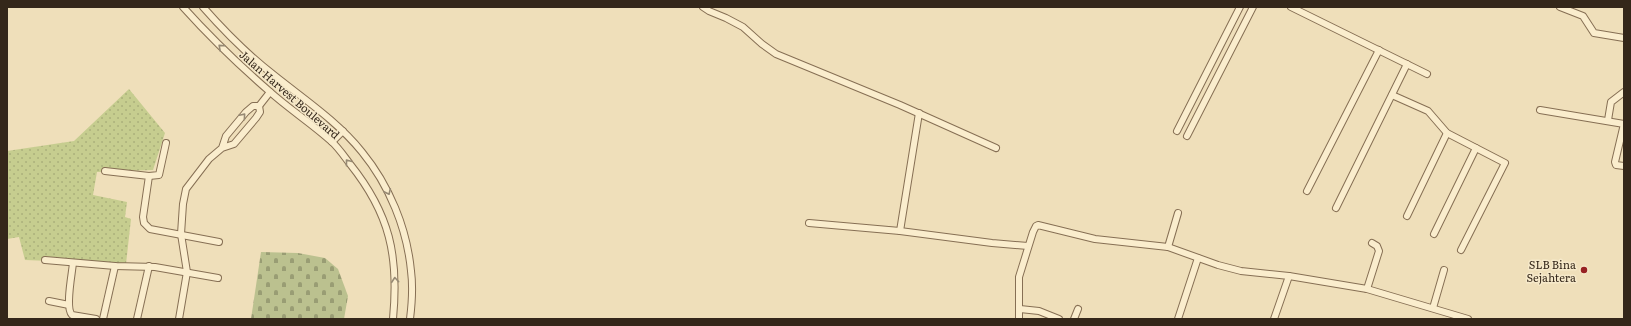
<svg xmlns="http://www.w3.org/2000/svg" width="1631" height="326" font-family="Literata,serif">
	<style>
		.grass { fill: url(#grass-dots) }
		.cemetery { fill: url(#cemetery-stones) }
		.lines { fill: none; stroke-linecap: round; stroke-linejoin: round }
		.minor-casing { stroke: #866f54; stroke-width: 8 }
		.minor { stroke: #faedcd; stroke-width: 6 }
		.oneway { stroke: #978a74 }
		.poi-dot { fill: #972223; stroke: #f6e9ca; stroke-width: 1.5 }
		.labels { text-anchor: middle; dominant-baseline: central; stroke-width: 3; stroke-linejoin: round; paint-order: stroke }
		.street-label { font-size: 11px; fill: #34271a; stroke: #f6e9ca }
		.poi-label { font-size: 11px; fill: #34271a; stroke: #f6e9ca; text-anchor: end }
	</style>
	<defs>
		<pattern id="grass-dots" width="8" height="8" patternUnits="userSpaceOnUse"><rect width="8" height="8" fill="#c6cd8f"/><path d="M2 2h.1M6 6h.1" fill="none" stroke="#abb07b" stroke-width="1.8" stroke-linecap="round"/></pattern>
		<pattern id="cemetery-stones" width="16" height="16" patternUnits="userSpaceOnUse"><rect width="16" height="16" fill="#bbc18f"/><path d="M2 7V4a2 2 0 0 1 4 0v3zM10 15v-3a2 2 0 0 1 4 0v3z" fill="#999d74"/></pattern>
	</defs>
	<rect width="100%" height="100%" fill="#efdfba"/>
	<path class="grass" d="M129 89 165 133 153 170 97 172 93 195 127 202 125 217 131 219 126 264 25 260 19 237 7 239V151L74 141Z"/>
	<path class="cemetery" d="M261 252 298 253 325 258 338 269 348 296 344 319H251Z"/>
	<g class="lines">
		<defs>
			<g id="minor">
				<path d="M183 7C210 37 239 65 269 91 289 109 311 123 331 141 338 147 344 156 350 164 390 214 399 256 393 319"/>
				<path d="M203 7C225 32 249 56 275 76 305 100 338 122 362 152 389 185 407 228 411 271 413 286 412 303 410 319"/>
				<path d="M703 7 709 11 726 18 743 27 762 44 776 54 900 105 996 148"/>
				<path d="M1291 7 1427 74"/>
				<path d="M1560 7 1583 16 1594 33 1624 38"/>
				<path d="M1392 95 1428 111 1447 133 1505 163 1461 250"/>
				<path d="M259 106 270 92"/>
				<path d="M1540 110 1624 124"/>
				<path d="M1608 120 1611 102 1624 92"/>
				<path d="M1624 124 1615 162 1616 165 1624 166"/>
				<path d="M1177 131 1240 7"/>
				<path d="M1187 136 1253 7"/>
				<path d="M332 142 343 131"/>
				<path d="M105 171 149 176 143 217 144 223 150 229 219 242"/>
				<path d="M149 176 159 175 166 143"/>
				<path d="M1307 191 1379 50"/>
				<path d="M1336 208 1407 64"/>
				<path d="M1407 216 1447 133"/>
				<path d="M809 223 900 231 992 243 1028 246"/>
				<path d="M900 231 919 113"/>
				<path d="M1434 234 1476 148"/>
				<path d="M1168 247 1178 213"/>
				<path d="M45 260 115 266 155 267 218 278"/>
				<path d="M73 263C72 274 65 308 72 315L96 319"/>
				<path d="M1367 289 1379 251 1377 246 1372 243"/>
				<path d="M49 301 69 305"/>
				<path d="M1433 308 1444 270"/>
				<path d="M1020 309 1039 311 1059 319"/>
				<path d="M103 319 115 266"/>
				<path d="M137 319 149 266"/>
				<path d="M179 319 187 272 181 234 183 204 186 189 209 159 222 148 234 144 256 118 260 112 259 106H253L246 112 226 136 222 148"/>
				<path d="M1019 319V277L1033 232 1036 226 1038 225 1095 239 1168 247 1218 265 1241 271 1289 276 1367 289 1468 319"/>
				<path d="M1074 319 1078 309"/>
				<path d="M1178 319 1198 258"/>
				<path d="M1274 319 1289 276"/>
			</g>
		</defs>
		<use href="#minor" class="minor-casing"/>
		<use href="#minor" class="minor"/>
	</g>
	<defs><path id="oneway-chevron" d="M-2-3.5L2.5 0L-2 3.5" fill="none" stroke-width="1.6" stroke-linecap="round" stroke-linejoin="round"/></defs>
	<g class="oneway">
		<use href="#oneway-chevron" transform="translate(221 47) rotate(-138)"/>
		<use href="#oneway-chevron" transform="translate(243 116) rotate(-49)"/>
		<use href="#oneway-chevron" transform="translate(348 162) rotate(-128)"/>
		<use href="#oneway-chevron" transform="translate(388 192) rotate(65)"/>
		<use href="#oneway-chevron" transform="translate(395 280) rotate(-95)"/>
	</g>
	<circle class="poi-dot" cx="1584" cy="270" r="4"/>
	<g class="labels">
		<g class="street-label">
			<text transform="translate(290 94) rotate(41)">Jalan Harvest Boulevard</text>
		</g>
		<g class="poi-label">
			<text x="1576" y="264">SLB Bina<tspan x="1576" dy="13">Sejahtera</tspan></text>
		</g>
	</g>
	<rect width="1631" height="326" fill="none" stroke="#34271a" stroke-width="16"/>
</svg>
